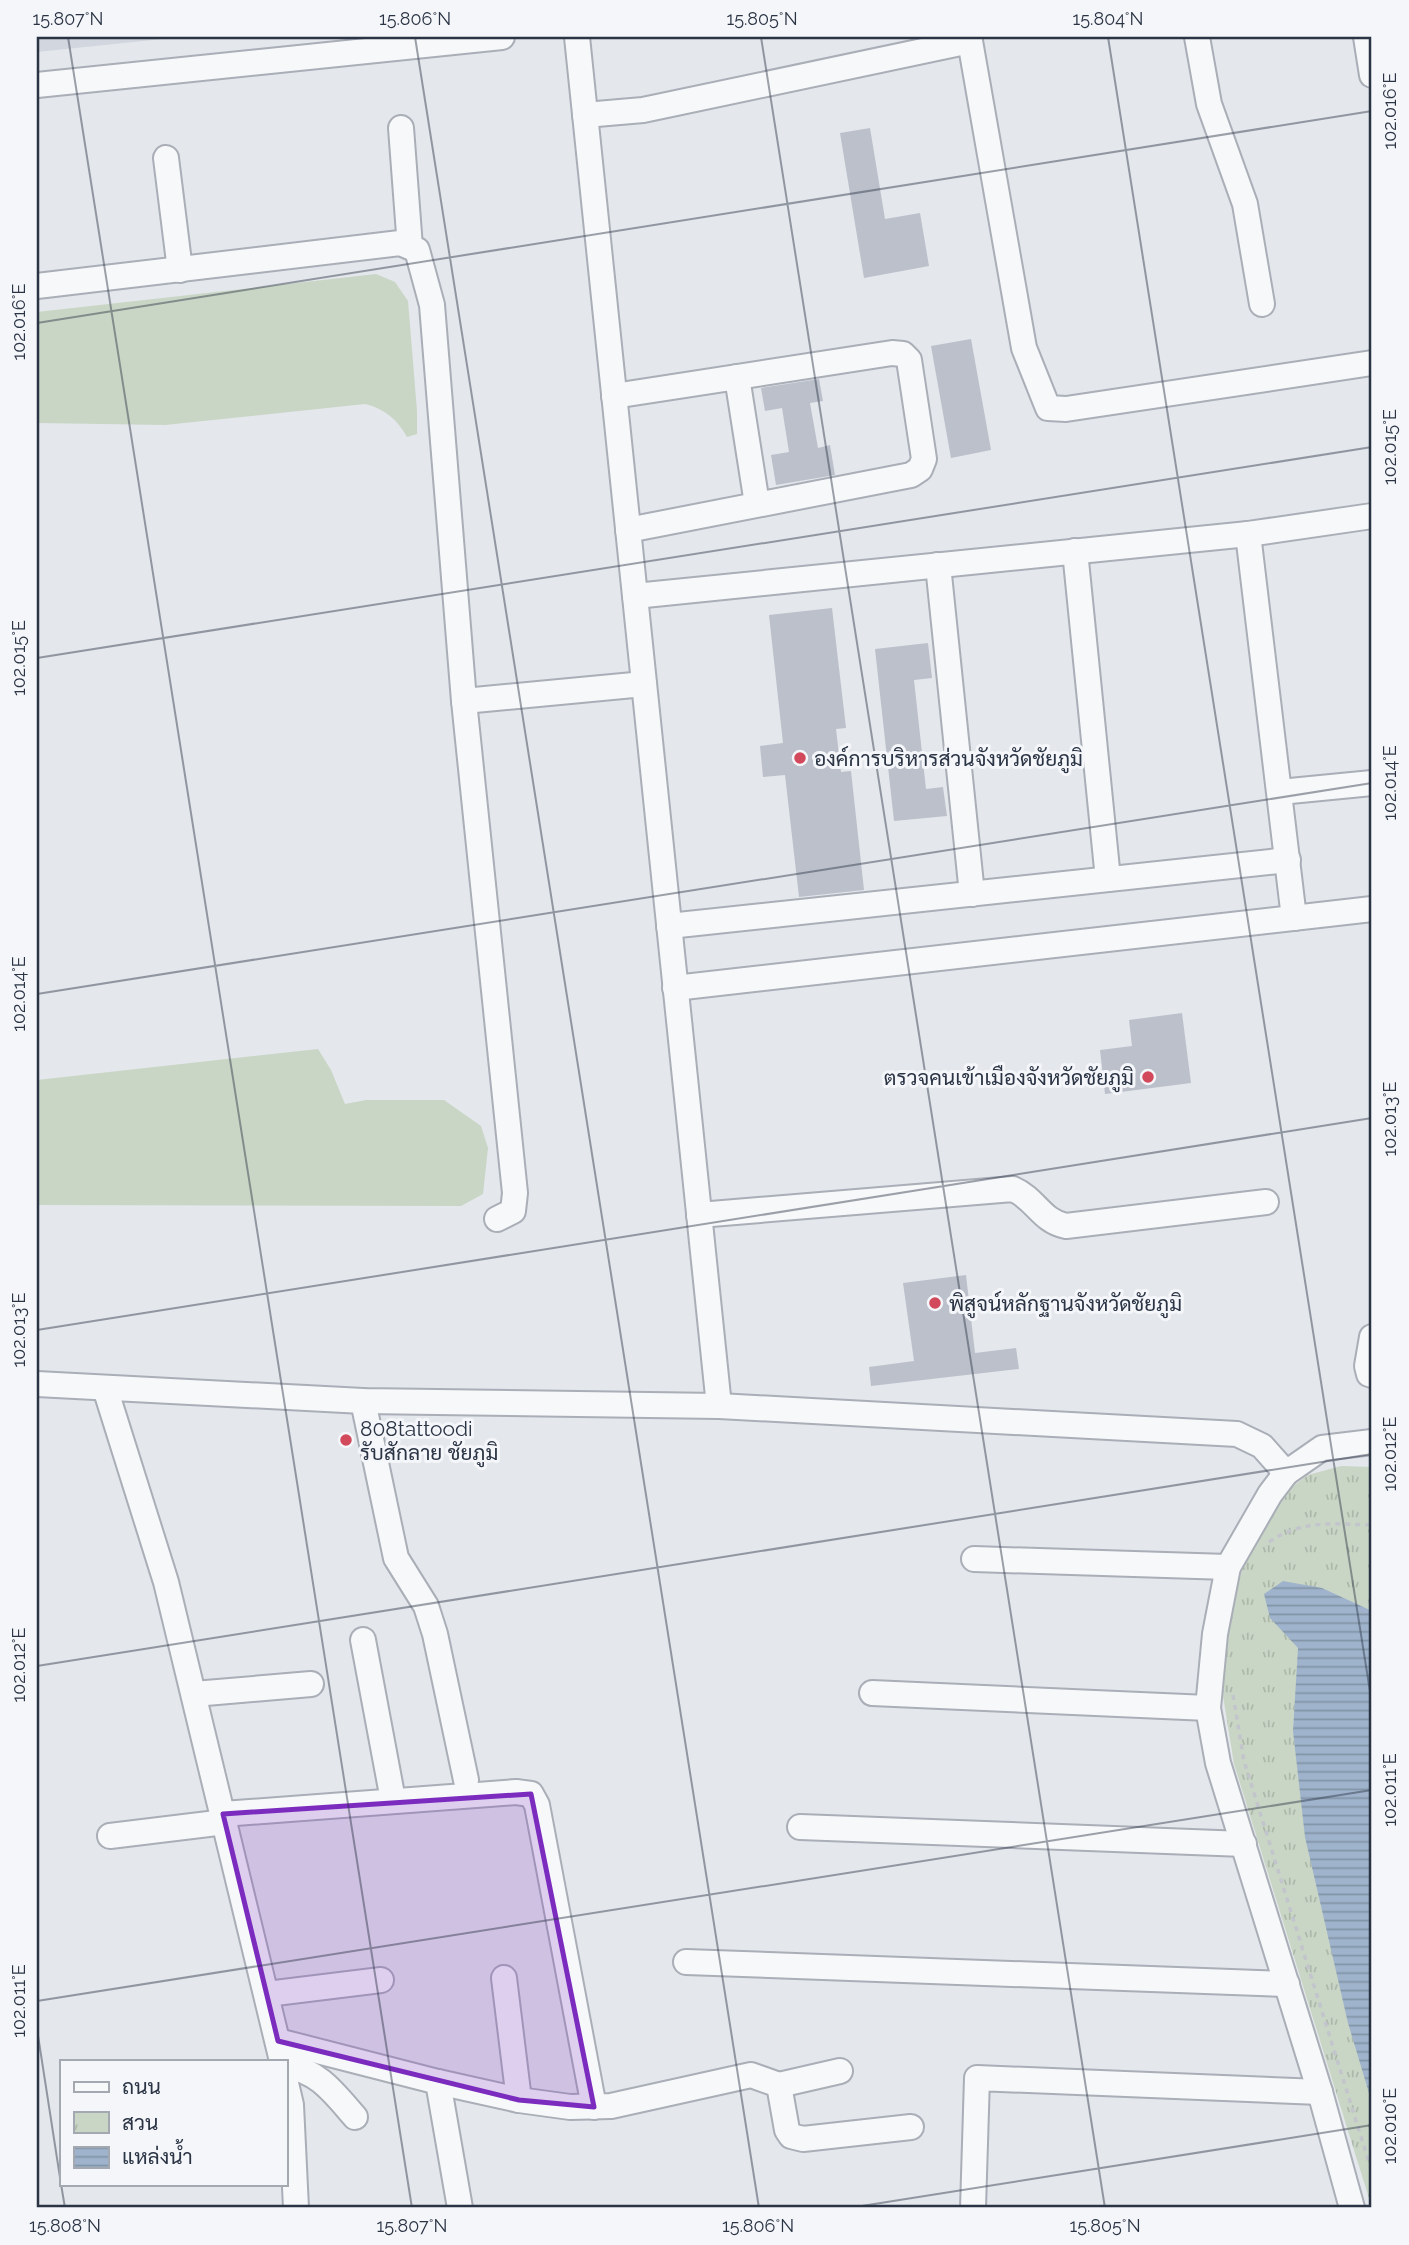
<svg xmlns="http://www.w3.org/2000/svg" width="1409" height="2245" font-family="Raleway,Sarabun,sans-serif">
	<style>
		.built { fill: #d2d6de }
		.green { fill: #c9d6c5 }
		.park { fill: url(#park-tufts) }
		.water { fill: url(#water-rules) }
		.building { fill: #bbc0ca }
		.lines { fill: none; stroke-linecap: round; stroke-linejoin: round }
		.minor-casing { stroke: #a9aeb7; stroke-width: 28 }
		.path { stroke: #c2c5cb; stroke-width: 3.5; stroke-dasharray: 5 5; stroke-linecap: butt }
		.minor { stroke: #f7f8fa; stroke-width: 24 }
		.marked { fill: #7b2cbf; fill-opacity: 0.2; stroke: #7b2cbf; stroke-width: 5; stroke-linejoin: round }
		.ticks { fill: none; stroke: #2b3445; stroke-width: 2; stroke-opacity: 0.45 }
		.poi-dot { fill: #d1495b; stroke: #f4f6f9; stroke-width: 2.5 }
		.labels { text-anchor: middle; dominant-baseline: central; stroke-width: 6; stroke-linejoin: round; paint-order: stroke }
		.poi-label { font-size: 21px; fill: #2b3445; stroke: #f4f6f9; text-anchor: start }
		.neatline { fill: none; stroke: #2b3445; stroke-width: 2.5 }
		.ticks-label { font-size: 18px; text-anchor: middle; fill: #2b3445 }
	</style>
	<defs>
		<pattern id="park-tufts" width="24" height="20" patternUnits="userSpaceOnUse" patternTransform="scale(1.75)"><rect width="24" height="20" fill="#c9d6c5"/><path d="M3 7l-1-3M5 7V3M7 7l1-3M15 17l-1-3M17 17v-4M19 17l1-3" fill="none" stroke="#adb8ab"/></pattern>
		<pattern id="water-rules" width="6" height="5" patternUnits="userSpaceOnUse" patternTransform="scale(1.75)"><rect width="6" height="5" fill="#9fb4cc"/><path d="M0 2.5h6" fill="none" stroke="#8293a7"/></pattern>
	</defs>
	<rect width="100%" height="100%" fill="#e4e7ec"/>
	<path class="built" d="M37 37H182L37 52Z"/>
	<g class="green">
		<path d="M376 274 395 282 408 301 417 411V434L407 437C397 419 385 409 365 404L165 425 37 423V312Z"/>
		<path d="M318 1049 331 1070 345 1104 366 1100H444L481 1126 488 1148 483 1194 461 1206 37 1205V1080Z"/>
	</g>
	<path class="park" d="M1341 1466 1372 1467V2208L1234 1764 1223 1696 1227 1618 1250 1546 1285 1492 1308 1475Z"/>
	<path class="water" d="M1283 1581 1322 1588 1372 1611V2103L1348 2023 1305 1837 1293 1731 1298 1648 1270 1618 1264 1594Z"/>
	<g class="building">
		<path d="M870 128 885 219 920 213 929 266 864 278 840 133Z"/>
		<path d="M971 339 991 450 951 458 931 346Z"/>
		<path d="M819 379 823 401 810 403 818 448 830 445 835 475 776 485 771 455 789 452 782 408 765 411 761 388Z"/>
		<path d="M832 608 846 728 836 729 841 772 851 771 864 890 799 897 785 775 763 777 760 746 783 743 769 615Z"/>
		<path d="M928 643 932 678 914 680 926 789 943 787 947 816 894 821 875 649Z"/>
		<path d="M1182 1013 1191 1083 1105 1094 1100 1050 1132 1046 1129 1020Z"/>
		<path d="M966 1275 975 1353 1016 1348 1019 1369 871 1386 869 1367 914 1361 903 1283Z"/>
	</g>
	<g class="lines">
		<defs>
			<g id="minor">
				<path d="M577 37 719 1406"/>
				<path d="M1197 37 1209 104 1245 204 1262 304"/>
				<path d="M1366 37 1372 75"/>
				<path d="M970 41 1024 348 1048 408 1066 409 1372 363"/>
				<path d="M37 85 502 37"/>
				<path d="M585 115 643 110 970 41V37"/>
				<path d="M401 128 410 247"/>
				<path d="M166 158 180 270"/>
				<path d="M37 286 400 243 417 250 432 305 464 701 515 1193 513 1211 497 1219"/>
				<path d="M737 377 757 504"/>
				<path d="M614 396 892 353 903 354 909 360 924 459 920 469 911 475 628 530"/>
				<path d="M1248 534 1372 516"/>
				<path d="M1075 551 1108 879"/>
				<path d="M938 565 972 894"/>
				<path d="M635 596 1248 534 1294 918"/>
				<path d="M464 701 644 684"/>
				<path d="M1280 792 1372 783"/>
				<path d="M669 926 1288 860"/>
				<path d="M675 988 1372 909"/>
				<path d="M699 1215 1013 1189C1036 1199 1041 1221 1066 1226L1266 1202"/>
				<path d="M1372 1337 1367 1366 1369 1374 1372 1375"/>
				<path d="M37 1384 363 1401 719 1406 1237 1434 1262 1446 1286 1473"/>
				<path d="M105 1388 166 1582 282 2061"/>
				<path d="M363 1401 396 1558 426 1606 435 1634 466 1780"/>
				<path d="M974 1559 1228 1567"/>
				<path d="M363 1640 393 1800"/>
				<path d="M872 1693 1208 1708"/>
				<path d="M194 1694 311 1684"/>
				<path d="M223 1814 516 1792 531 1794 537 1805 594 2107"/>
				<path d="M800 1827 1244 1844"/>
				<path d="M110 1836 225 1822"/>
				<path d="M686 1962 1287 1984"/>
				<path d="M504 1978 519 2100"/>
				<path d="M267 1994 381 1980"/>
				<path d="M278 2041 438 2082 519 2100 570 2107 611 2106 751 2075 779 2085 787 2130 791 2136 803 2139 911 2127"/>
				<path d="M285 2066C318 2070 334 2093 355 2117"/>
				<path d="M285 2079 291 2105 296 2208"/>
				<path d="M438 2082 460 2208"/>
				<path d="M779 2085 840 2071"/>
				<path d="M973 2208 977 2078 1320 2092"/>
				<path d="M1352 2208 1320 2092 1218 1763 1208 1708 1215 1634 1228 1567 1270 1494 1286 1473 1322 1448 1372 1442"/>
			</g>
		</defs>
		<use href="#minor" class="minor-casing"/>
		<g class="path">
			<path d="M1269 1542C1303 1519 1334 1524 1372 1525"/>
			<path d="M1233 1695 1244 1761 1372 2172"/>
		</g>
		<use href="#minor" class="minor"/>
	</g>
	<path class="marked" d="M531 1794 594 2107 519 2100 278 2041 223 1814Z"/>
	<path class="ticks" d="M68 37 412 2208M415 37 759 2208M761 37 1105 2208M1108 37 1372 1704M37 323 1372 111M37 658 1372 447M37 994 1372 783M37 1330 1372 1118M37 1666 1372 1454M37 2001 1372 1790M37 2029 61 2184M61 2184 65 2208M849 2208 1372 2125"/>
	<g class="poi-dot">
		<circle cx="800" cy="758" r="7"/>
		<circle cx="1148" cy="1077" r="7"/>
		<circle cx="935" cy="1303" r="7"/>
		<circle cx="346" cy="1440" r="7"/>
	</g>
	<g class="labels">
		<g class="poi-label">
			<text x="814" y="758">องค์การบริหารส่วนจังหวัดชัยภูมิ</text>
			<text x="1134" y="1077" text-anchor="end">ตรวจคนเข้าเมืองจังหวัดชัยภูมิ</text>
			<text x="949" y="1303">พิสูจน์หลักฐานจังหวัดชัยภูมิ</text>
			<text x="360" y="1428">808tattoodi<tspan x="360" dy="24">รับสักลาย ชัยภูมิ</tspan></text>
		</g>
	</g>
	<rect width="1409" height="2245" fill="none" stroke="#f4f6f9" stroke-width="77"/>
	<rect x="60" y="2060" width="228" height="126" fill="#f4f6f9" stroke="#a4a8b1" stroke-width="2"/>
	<rect x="74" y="2082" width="35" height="10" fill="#f7f8fa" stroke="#a4a8b1" stroke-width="2"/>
	<text x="122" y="2094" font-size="21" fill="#2b3445">ถนน</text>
	<rect x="74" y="2112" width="35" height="21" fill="url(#park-tufts)" stroke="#a4a8b1" stroke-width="2"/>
	<text x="122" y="2130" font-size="21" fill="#2b3445">สวน</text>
	<rect x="74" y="2147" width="35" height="21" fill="url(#water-rules)" stroke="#a4a8b1" stroke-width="2"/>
	<text x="122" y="2164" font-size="21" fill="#2b3445">แหล่งน้ำ</text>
	<rect x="38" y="38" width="1332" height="2168" class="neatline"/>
	<g class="ticks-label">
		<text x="68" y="25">15.807°N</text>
		<text x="415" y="25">15.806°N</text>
		<text x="762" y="25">15.805°N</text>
		<text x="1108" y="25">15.804°N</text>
		<text transform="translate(1390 111) rotate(-90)" y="6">102.016°E</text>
		<text transform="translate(19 322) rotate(-90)" y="6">102.016°E</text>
		<text transform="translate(1390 447) rotate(-90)" y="6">102.015°E</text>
		<text transform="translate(19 658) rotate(-90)" y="6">102.015°E</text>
		<text transform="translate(1390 783) rotate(-90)" y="6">102.014°E</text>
		<text transform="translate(19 994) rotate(-90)" y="6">102.014°E</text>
		<text transform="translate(1390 1119) rotate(-90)" y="6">102.013°E</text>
		<text transform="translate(19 1330) rotate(-90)" y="6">102.013°E</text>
		<text transform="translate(1390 1454) rotate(-90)" y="6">102.012°E</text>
		<text transform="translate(19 1665) rotate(-90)" y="6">102.012°E</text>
		<text transform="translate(1390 1790) rotate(-90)" y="6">102.011°E</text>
		<text transform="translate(19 2001) rotate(-90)" y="6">102.011°E</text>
		<text transform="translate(1390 2126) rotate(-90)" y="6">102.010°E</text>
		<text x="65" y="2232">15.808°N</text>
		<text x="412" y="2232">15.807°N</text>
		<text x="758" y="2232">15.806°N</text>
		<text x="1105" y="2232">15.805°N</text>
	</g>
</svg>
